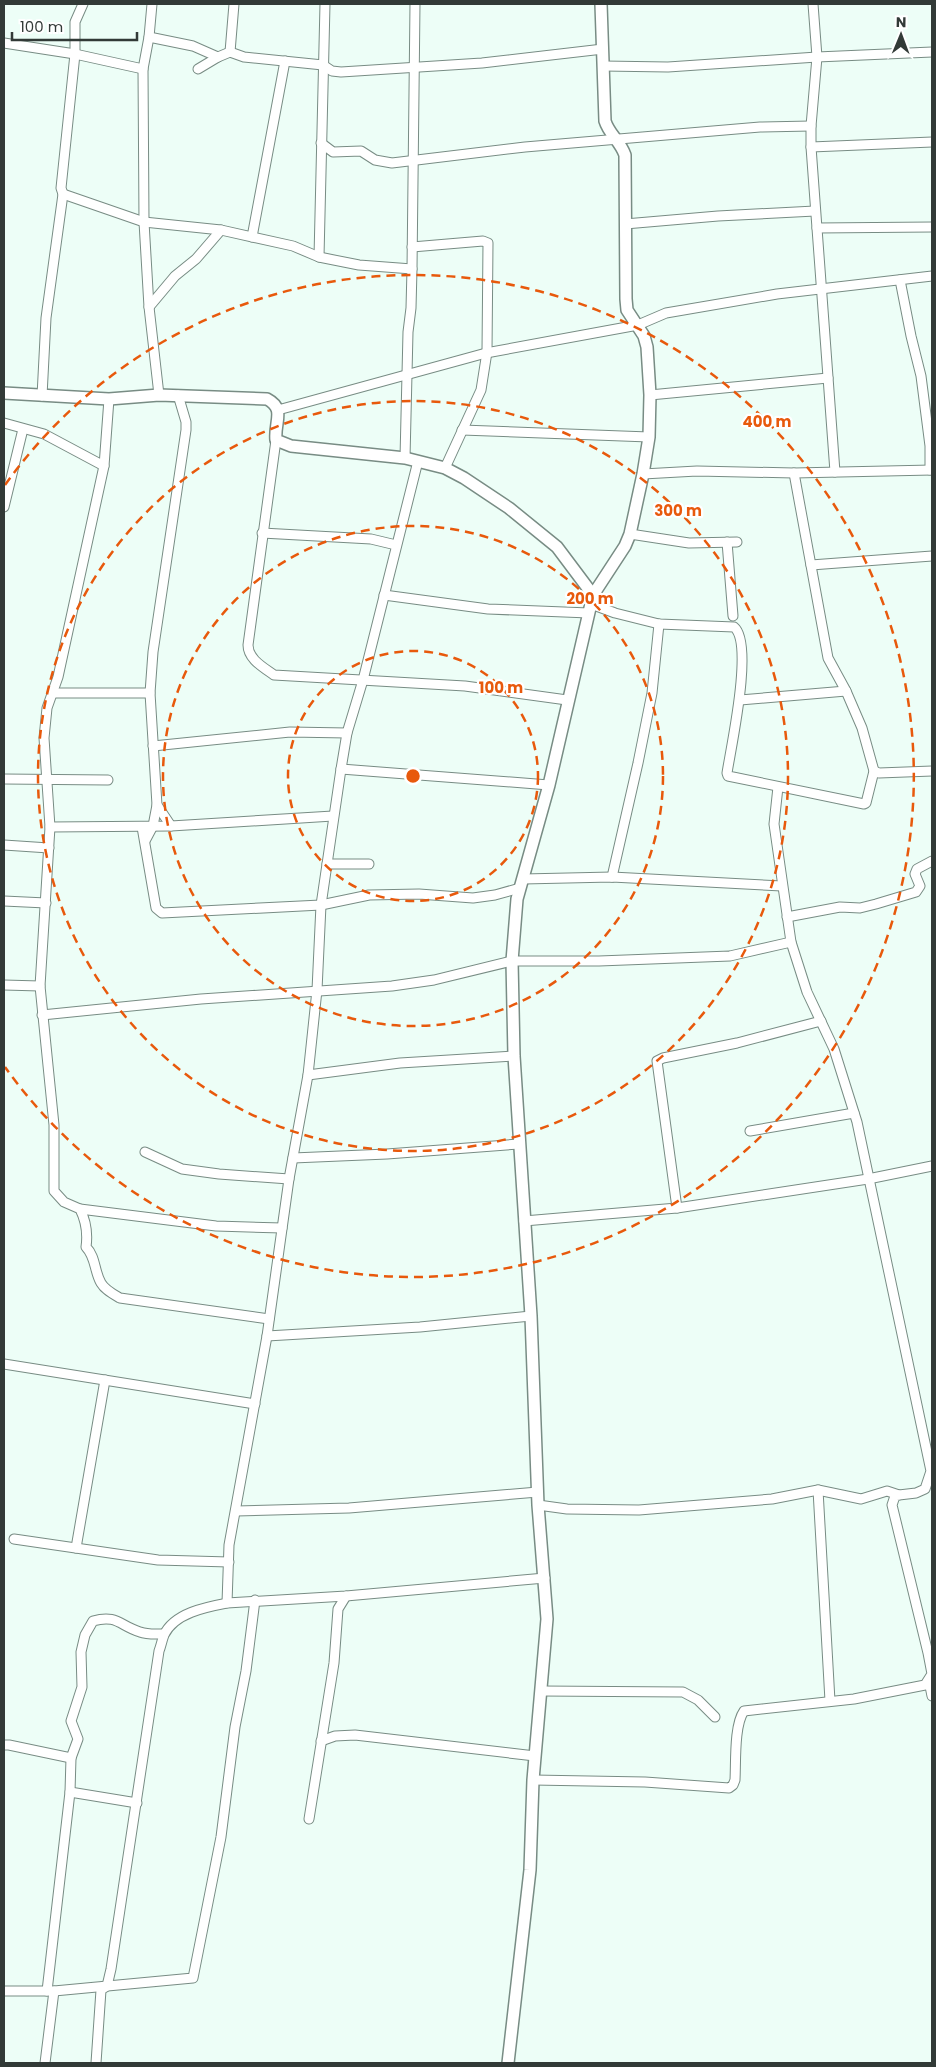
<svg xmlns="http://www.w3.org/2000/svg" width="936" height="2067" font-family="Poppins,sans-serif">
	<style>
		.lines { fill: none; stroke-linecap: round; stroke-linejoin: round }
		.minor-casing { stroke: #788c84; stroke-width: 11 }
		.tertiary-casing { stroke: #788c84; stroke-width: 14 }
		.minor { stroke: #fff; stroke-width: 9 }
		.tertiary { stroke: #fff; stroke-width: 11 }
		.ring { fill: none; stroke: #e8590c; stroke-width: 2.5; stroke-dasharray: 9 6 }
		.centre { fill: #e8590c; stroke: #fff; stroke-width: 2.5 }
		.ring-label { font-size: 15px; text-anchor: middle; font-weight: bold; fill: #e8590c; stroke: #fff; stroke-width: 4.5; stroke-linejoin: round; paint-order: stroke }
	</style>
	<rect width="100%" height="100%" fill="#edfef7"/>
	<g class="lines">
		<defs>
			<g id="minor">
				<path d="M152 4 149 37 143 69 144 222 149 307 159 395"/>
				<path d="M813 4 817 57 811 126V147L835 472"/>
				<path d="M149 37 193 46 218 57 230 52 244 57 323 65 332 71 341 72 482 63 603 49"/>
				<path d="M4 43 75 54 143 69"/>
				<path d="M230 52 234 4"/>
				<path d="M603 66 668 67 817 57 932 52"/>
				<path d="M198 69 218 57"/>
				<path d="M321 143 333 152 361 151 375 160 392 163 525 147 760 127 811 126"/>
				<path d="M811 147 932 142"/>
				<path d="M63 194 144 222 221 230 293 246 319 257 359 265 412 269"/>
				<path d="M625 224 718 216 815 211"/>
				<path d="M817 228 932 227"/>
				<path d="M252 237 285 61"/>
				<path d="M412 247 483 241 488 243 487 352 481 390 445 468"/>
				<path d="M319 257 325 4"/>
				<path d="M900 280 911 336 921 376 930 446V470"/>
				<path d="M149 307 175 276 196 259 221 230"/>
				<path d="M650 395 828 378"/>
				<path d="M42 396 46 318 63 194 61 188 75 54V22L83 4"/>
				<path d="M109 399 104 466 58 677 47 708 44 738 50 827 40 986 54 1125V1191L64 1202 80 1209C86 1221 88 1233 86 1247 96 1257 94 1271 101 1283 105 1290 113 1294 120 1298L269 1319"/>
				<path d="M278 410 486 353 638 325 666 313 777 294 932 276"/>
				<path d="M4 423 44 434 104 466"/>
				<path d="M462 430 649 437"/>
				<path d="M276 440 248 645C248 659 263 667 274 675L465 686 567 700"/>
				<path d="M405 458 408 332 411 308 412 269 415 4"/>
				<path d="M643 474 697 471 794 473 932 470"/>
				<path d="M4 507 23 429"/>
				<path d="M262 533 371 539 396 545"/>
				<path d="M630 534 689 543 737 542"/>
				<path d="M727 542 733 616"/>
				<path d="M811 565 932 556"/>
				<path d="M384 595 488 609 589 613"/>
				<path d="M591 604 615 613 659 624 734 627C754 643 731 747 727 773L728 776 864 804 866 803 874 771 862 728 846 691 828 658 794 473"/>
				<path d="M52 693H150"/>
				<path d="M740 700 846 691"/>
				<path d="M153 746 290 732 347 733"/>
				<path d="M341 769 549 785"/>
				<path d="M874 771 879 773 932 771"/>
				<path d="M4 779 108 780"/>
				<path d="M157 805 171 826"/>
				<path d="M50 827 171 826 333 816"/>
				<path d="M142 827 156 908 162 913 321 905 369 895 419 894 473 898 495 895 520 888"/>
				<path d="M145 841 153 826 157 805 150 693 153 652 186 430V422L178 395"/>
				<path d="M4 845 49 848"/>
				<path d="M327 864H369"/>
				<path d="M612 877 638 763 652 693 659 624"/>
				<path d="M523 879 612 877 782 886"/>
				<path d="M4 901 46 903"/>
				<path d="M787 917 840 907 860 908 876 904 916 892 920 886 915 874 917 869 932 861"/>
				<path d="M4 985 40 986"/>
				<path d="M42 1015 201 999 392 986 434 980 512 961H599L730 956 791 942"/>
				<path d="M308 1075 400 1063 514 1056"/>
				<path d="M750 1131 854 1113"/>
				<path d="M145 1152 182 1169 219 1174 289 1179"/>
				<path d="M293 1158 387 1154 519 1144"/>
				<path d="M677 1208 657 1061 663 1058 737 1043 821 1021"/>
				<path d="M80 1209 216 1226 282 1228"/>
				<path d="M524 1221 677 1208 868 1179 932 1166"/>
				<path d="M267 1336 420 1327 531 1316"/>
				<path d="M4 1364 255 1404"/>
				<path d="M818 1490 830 1701"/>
				<path d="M538 1505 567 1509 639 1510 772 1499 818 1490 861 1499 887 1491 899 1495 916 1493 925 1489 931 1471 857 1122 834 1049 807 992 791 942 774 824 778 787"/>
				<path d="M236 1511 349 1508 538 1492"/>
				<path d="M14 1539 158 1560 229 1562"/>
				<path d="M76 1548 105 1380"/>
				<path d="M227 1603 229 1545 267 1336 289 1179 308 1075 317 990 321 905 341 769 347 733 363 680 418 461"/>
				<path d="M929 1681 932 1696"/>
				<path d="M541 1691 683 1692 698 1700 715 1717"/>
				<path d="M321 1741 335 1736 355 1735 535 1756"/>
				<path d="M4 1745H9L71 1758"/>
				<path d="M533 1780 645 1782 729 1788 733 1785 735 1780C736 1762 734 1725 744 1711L854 1699 925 1685 932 1674 928 1653 892 1505 895 1496 899 1495"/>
				<path d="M70 1792 137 1803"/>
				<path d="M309 1819 334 1663 338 1609 346 1596"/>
				<path d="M4 1991H54L193 1978 221 1837 235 1727 246 1671 255 1600"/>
				<path d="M47 1991 70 1792 71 1758 78 1739 71 1721 82 1687 81 1652 85 1635 93 1621C117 1614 120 1626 140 1632 148 1635 156 1634 164 1634"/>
				<path d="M45 2063 54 1991"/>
				<path d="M96 2063 101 1990 107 1986 111 1969 159 1651C161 1646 162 1640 164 1635 174 1613 206 1607 227 1603L346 1596 545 1578"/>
			</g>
			<g id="tertiary">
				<path d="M4 393 109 399 159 395 267 399C286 409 274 422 276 440L291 446 405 458 445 468 464 478 509 508 557 547 593 595"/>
				<path d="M508 2063 530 1870 533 1780 547 1619 538 1505 531 1316 514 1056 512 961 517 899 549 785 593 595 625 546 630 534 643 474 649 437 650 395 647 347 644 336 627 310 626 299 625 155C620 141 609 134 605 121L601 4"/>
			</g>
		</defs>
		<use href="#minor" class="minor-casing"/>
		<use href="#tertiary" class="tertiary-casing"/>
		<use href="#minor" class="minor"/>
		<use href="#tertiary" class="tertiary"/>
	</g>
	<g class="ring">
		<circle cx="413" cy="776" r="125"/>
		<circle cx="413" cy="776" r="250"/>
		<circle cx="413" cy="776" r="375"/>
		<path d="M5 485A501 501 0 1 1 5 1067"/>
	</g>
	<circle cx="413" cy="776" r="8" class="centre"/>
	<g class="ring-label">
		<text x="767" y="427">400 m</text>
		<text x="678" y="516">300 m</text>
		<text x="590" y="604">200 m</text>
		<text x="501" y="693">100 m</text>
	</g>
	<rect width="936" height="2067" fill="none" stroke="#323a37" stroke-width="10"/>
	<g transform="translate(901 35) rotate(1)" stroke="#ffffff" stroke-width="4" paint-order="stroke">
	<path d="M0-4L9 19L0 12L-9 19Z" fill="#323a37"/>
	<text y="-8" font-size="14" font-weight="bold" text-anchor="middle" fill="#323a37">N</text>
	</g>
	<path d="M12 32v8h125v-8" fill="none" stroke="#323a37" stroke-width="2.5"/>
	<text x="20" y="32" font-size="15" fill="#323a37" stroke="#ffffff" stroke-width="4" paint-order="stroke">100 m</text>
</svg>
